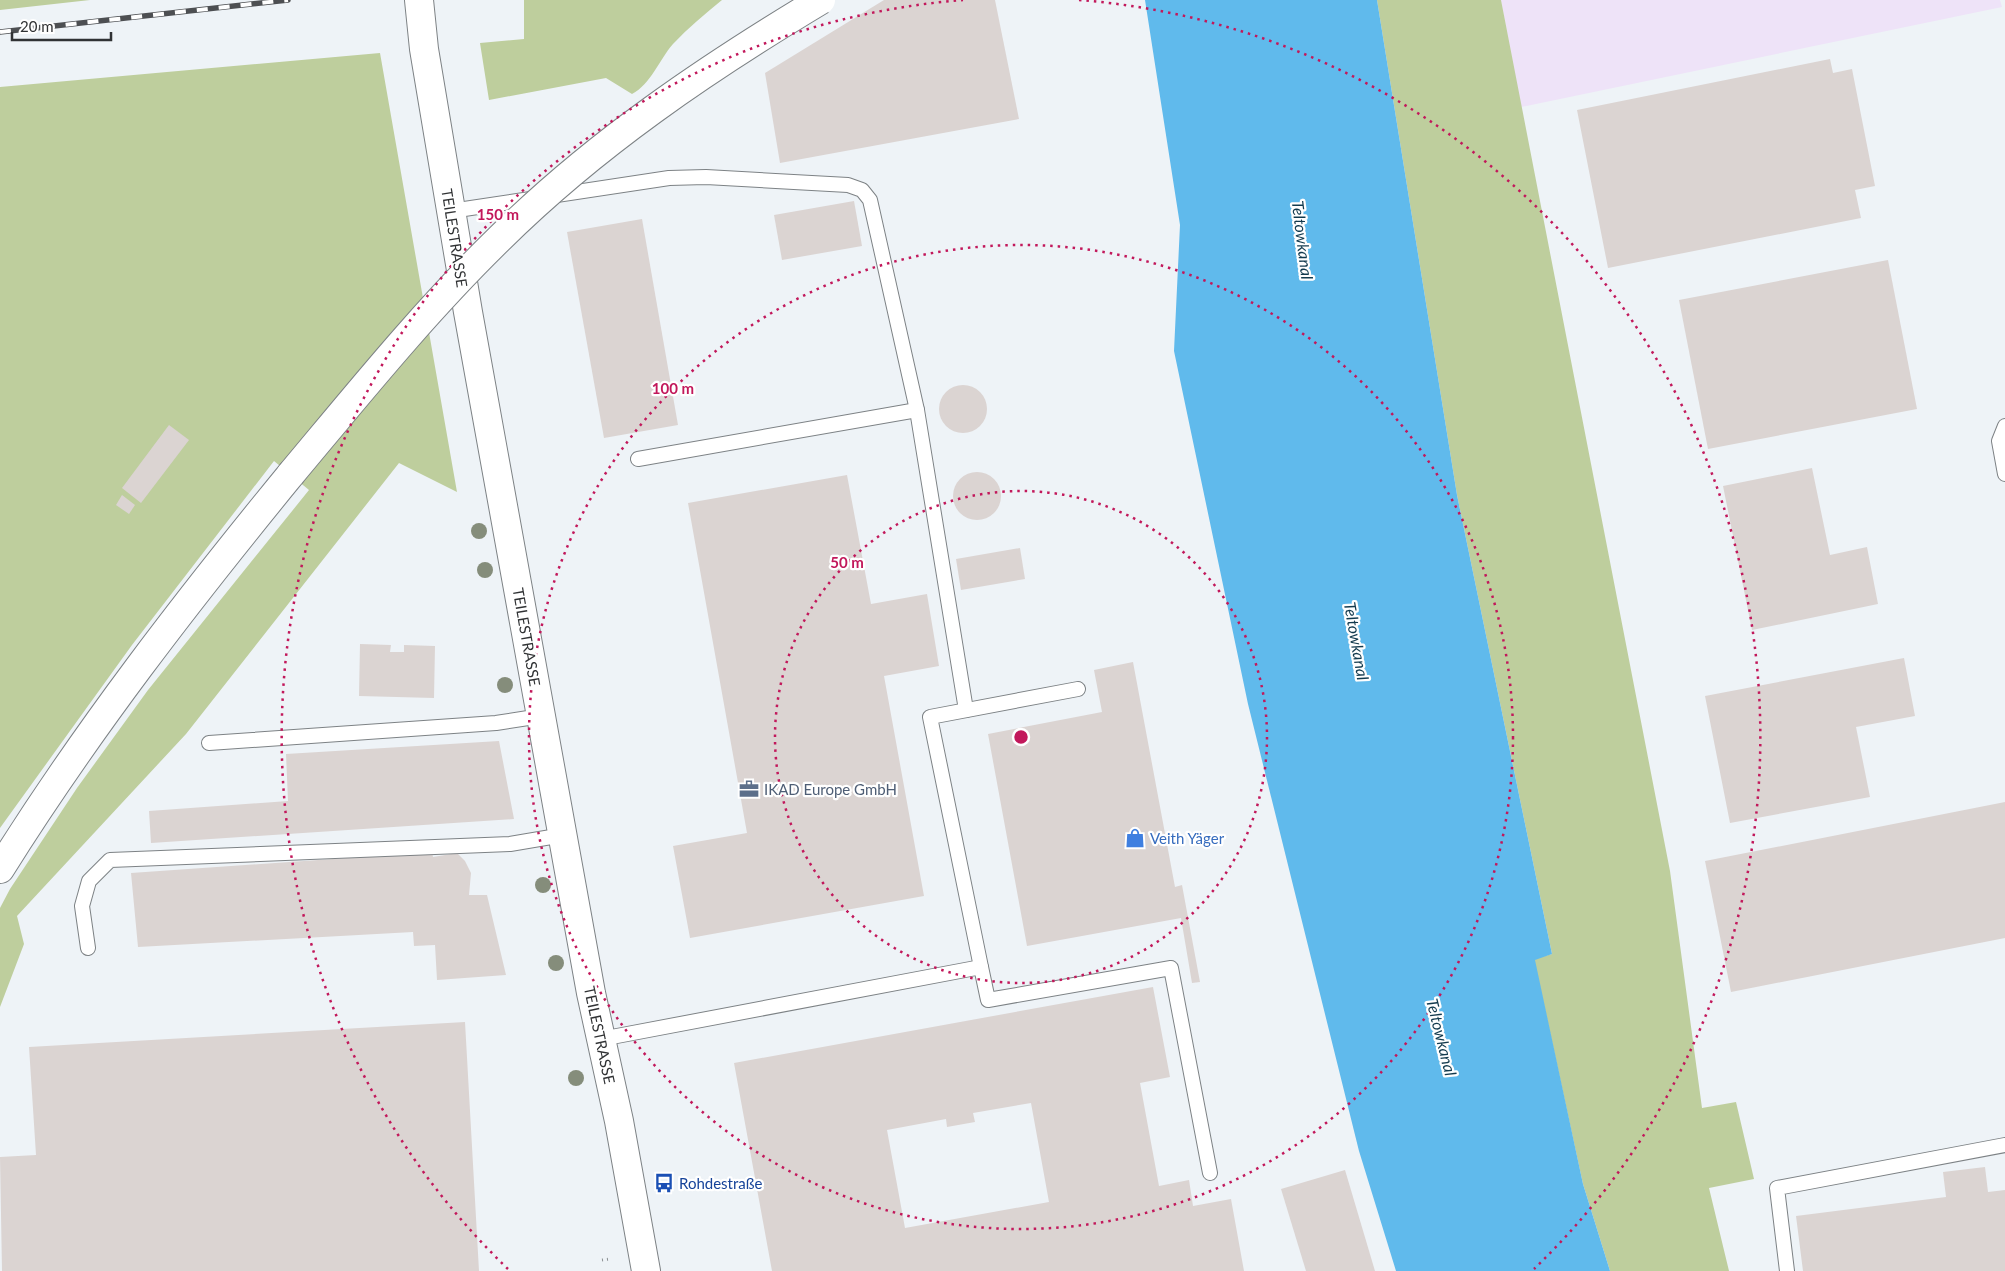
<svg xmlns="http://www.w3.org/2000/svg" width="2005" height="1271" font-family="Lato,sans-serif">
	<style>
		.commercial { fill: #eee3f8 }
		.green { fill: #bece9d }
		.water { fill: #60baec }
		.building { fill: #dbd4d2; fill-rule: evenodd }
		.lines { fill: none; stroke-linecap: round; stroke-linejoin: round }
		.service-casing { stroke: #7d8285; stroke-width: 16 }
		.tertiary-casing { stroke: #7d8285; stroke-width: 30 }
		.motorway-casing { stroke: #7d8285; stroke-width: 30 }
		.path { stroke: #8b8f92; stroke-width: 3; stroke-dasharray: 1 4; stroke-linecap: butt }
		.service { stroke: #fff; stroke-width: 14 }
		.tertiary { stroke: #fff; stroke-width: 28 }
		.motorway { stroke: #fff; stroke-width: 28 }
		.rail-casing { stroke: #4d4f52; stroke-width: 5.5 }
		.rail { stroke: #fff; stroke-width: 4; stroke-dasharray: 11; stroke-linecap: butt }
		.motorway-bridge-casing { stroke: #7d8285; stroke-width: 30; stroke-linecap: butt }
		.motorway-bridge { stroke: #fff; stroke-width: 28 }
		.tree { fill: #858d7b }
		.ring { fill: none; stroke: #c2185b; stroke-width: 2.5; stroke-dasharray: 2.5 5 }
		.labels { text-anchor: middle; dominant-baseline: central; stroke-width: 4.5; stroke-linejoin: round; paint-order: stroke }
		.street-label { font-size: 15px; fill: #303234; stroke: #fff }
		.service-label { font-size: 15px; fill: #4e5e75; stroke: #fff; text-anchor: start }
		.shop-label { font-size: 15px; fill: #366cbe; stroke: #fff; text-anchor: start }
		.transit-label { font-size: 15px; fill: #164399; stroke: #fff; text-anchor: start }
		.water-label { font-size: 16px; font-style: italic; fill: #123a4e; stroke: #fff }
		.centre { fill: #c2185b; stroke: #fff; stroke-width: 2.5 }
		.ring-label { font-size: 15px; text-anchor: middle; font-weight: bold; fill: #c2185b; stroke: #fff; stroke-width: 4.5; stroke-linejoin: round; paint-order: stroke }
	</style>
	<rect width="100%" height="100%" fill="#eef3f7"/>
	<path class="commercial" d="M1501 0H2000L2002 7 1521 107Z"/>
	<g class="green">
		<path d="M0 0H90L0 10Z"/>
		<path d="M524 0H722C705 14 688 28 673 44 659 60 651 84 632 94L606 78 489 100 480 43 524 39Z"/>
		<path d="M1377 0H1501L1670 871 1702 1108 1736 1102 1754 1179 1709 1188 1729 1271H1610L1583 1184 1534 959 1552 954 1457 495Z"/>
		<path d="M380 53 457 492 399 463 186 734 17 916 24 944 0 1007V908L10 889 77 788 148 690 309 490 274 461 132 645 0 828V87Z"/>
	</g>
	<path class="water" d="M1145 0H1377L1457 495 1552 954 1535 960 1583 1184 1610 1271H1396L1359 1151 1248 704 1174 351 1180 225Z"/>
	<g class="building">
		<path d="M884 0H995L1019 119 780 163 765 73Z"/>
		<path d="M1830 59 1833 73 1852 69 1875 186 1855 190 1861 218 1608 268 1577 110Z"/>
		<path d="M854 201 862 246 782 260 774 215Z"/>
		<path d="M642 219 678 425 604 438 567 232Z"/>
		<path d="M1888 260 1917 409 1708 449 1679 300Z"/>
		<circle cx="963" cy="409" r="24"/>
		<path d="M169 425 189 440 141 503 122 488Z"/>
		<path d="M1812 468 1830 555 1867 547 1878 604 1752 630 1723 486Z"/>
		<circle cx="977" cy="496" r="24"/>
		<path d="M847 475 871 604 927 594 939 666 884 676 924 896 690 938 673 846 747 833 688 503Z"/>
		<path d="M122 495 135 505 129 514 116 505Z"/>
		<path d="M1020 548 1025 579 961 590 956 559Z"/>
		<path d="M360 644 391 645 390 652H404V645L435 646 434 698 359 696Z"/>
		<path d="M1904 658 1915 716 1856 727 1870 797 1730 823 1705 696Z"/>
		<path d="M1133 662 1175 887 1182 885 1200 982 1192 983 1181 918 1027 946 988 734 1102 712 1094 670Z"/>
		<path d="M499 741 514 819 151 843 149 811 288 801 286 754Z"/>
		<path d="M2005 802V938L1731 992 1705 861Z"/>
		<path d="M432 852 433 857 457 853 465 861 471 873 469 895H487L506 975 437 980 435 945 414 946 413 932 138 947 131 873Z"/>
		<path d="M1153 987 1170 1077 1140 1083 1159 1186 1189 1180 1193 1206 1231 1199 1244 1271H772L734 1063ZM1031 1103 1049 1202 905 1228 887 1130 946 1119 947 1127 975 1122 973 1113Z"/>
		<path d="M465 1022 479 1271H2L0 1157 36 1155 29 1047Z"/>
		<path d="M1985 1167 1988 1192 2005 1190V1271H1803L1796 1216 1946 1197 1943 1172Z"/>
		<path d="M1345 1170 1375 1271H1306L1281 1189Z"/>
	</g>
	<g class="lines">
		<defs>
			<g id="service">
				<path d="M451 211 669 178 706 177 848 185 862 190 870 200 917 410 966 710"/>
				<path d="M2005 426 1999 441 2005 474"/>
				<path d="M638 459 917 410"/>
				<path d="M209 743 496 723 541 716"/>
				<path d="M88 948 82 906 89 881 110 860 510 844 563 835"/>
				<path d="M981 967 930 717 1078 689"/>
				<path d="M601 1039 981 967 988 1000 1171 968 1210 1173"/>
				<path d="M1787 1271 1777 1188 2005 1145"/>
			</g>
			<path id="tertiary" d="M419 0 424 49 468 312 591 993 619 1121 646 1271"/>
			<path id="motorway" d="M0 869C87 730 187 601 291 474"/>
		</defs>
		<use href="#service" class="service-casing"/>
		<use href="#tertiary" class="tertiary-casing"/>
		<use href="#motorway" class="motorway-casing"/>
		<path class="path" d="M602 1260 610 1259"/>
		<use href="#service" class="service"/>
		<use href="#tertiary" class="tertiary"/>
		<use href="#motorway" class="motorway"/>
		<defs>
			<path id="rail" d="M0 32 288 0"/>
		</defs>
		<use href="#rail" class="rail-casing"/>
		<use href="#rail" class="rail"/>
		<defs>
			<path id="motorway-bridge" d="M291 474C358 394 424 312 499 239 595 144 706 69 821 0"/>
		</defs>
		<use href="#motorway-bridge" class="motorway-bridge-casing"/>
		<use href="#motorway-bridge" class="motorway-bridge"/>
	</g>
	<g class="tree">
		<circle cx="479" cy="531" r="8"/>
		<circle cx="485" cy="570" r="8"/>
		<circle cx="505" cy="685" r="8"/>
		<circle cx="543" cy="885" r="8"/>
		<circle cx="556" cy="963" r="8"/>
		<circle cx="576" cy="1078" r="8"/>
	</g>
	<g class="ring">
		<circle cx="1021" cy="737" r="246"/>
		<circle cx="1021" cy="737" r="492"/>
		<path d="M508 1269A739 739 0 0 1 963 0M1079 0A739 739 0 0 1 1534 1269"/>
	</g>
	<defs>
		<symbol id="office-bare" viewBox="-9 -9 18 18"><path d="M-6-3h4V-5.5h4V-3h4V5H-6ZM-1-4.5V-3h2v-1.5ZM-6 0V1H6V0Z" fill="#5c6f8a" stroke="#fff" stroke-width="2.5" paint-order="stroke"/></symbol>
		<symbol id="shop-bare" viewBox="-9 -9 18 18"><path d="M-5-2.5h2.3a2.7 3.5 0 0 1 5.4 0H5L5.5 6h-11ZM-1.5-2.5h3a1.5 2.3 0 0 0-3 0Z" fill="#3f7fe0" stroke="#fff" stroke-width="2.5" paint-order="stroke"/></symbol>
		<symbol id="bus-bare" viewBox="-9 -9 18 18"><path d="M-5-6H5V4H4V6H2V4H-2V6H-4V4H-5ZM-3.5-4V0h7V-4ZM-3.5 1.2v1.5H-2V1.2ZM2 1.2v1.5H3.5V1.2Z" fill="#1a4fb4" stroke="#fff" stroke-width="2.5" paint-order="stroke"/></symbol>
	</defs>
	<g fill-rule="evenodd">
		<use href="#office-bare" x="735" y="775" width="28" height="28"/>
		<use href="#shop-bare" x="1121" y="824" width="28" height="28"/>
		<use href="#bus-bare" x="650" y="1169" width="28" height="28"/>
	</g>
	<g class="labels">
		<g class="street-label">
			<text transform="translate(455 238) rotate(81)">TEILESTRASSE</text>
			<text transform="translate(527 637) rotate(80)">TEILESTRASSE</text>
			<text transform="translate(600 1035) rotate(78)">TEILESTRASSE</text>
		</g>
		<g class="service-label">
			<text x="764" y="789">IKAD Europe GmbH</text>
		</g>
		<g class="shop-label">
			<text x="1150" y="838">Veith Yäger</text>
		</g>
		<g class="transit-label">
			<text x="679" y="1183">Rohdestraße</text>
		</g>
		<g class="water-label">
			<text transform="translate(1303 240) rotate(83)">Teltowkanal</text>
			<text transform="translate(1357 641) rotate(80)">Teltowkanal</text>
			<text transform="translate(1442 1037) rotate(76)">Teltowkanal</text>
		</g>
	</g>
	<circle cx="1021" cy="737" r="8" class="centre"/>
	<g class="ring-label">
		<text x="498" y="220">150 m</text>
		<text x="673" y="394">100 m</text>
		<text x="847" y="568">50 m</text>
	</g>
	<path d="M12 32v8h99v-8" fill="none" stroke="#303234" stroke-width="2.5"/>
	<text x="20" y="32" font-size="15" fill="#303234" stroke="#ffffff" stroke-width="4" paint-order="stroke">20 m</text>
</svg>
